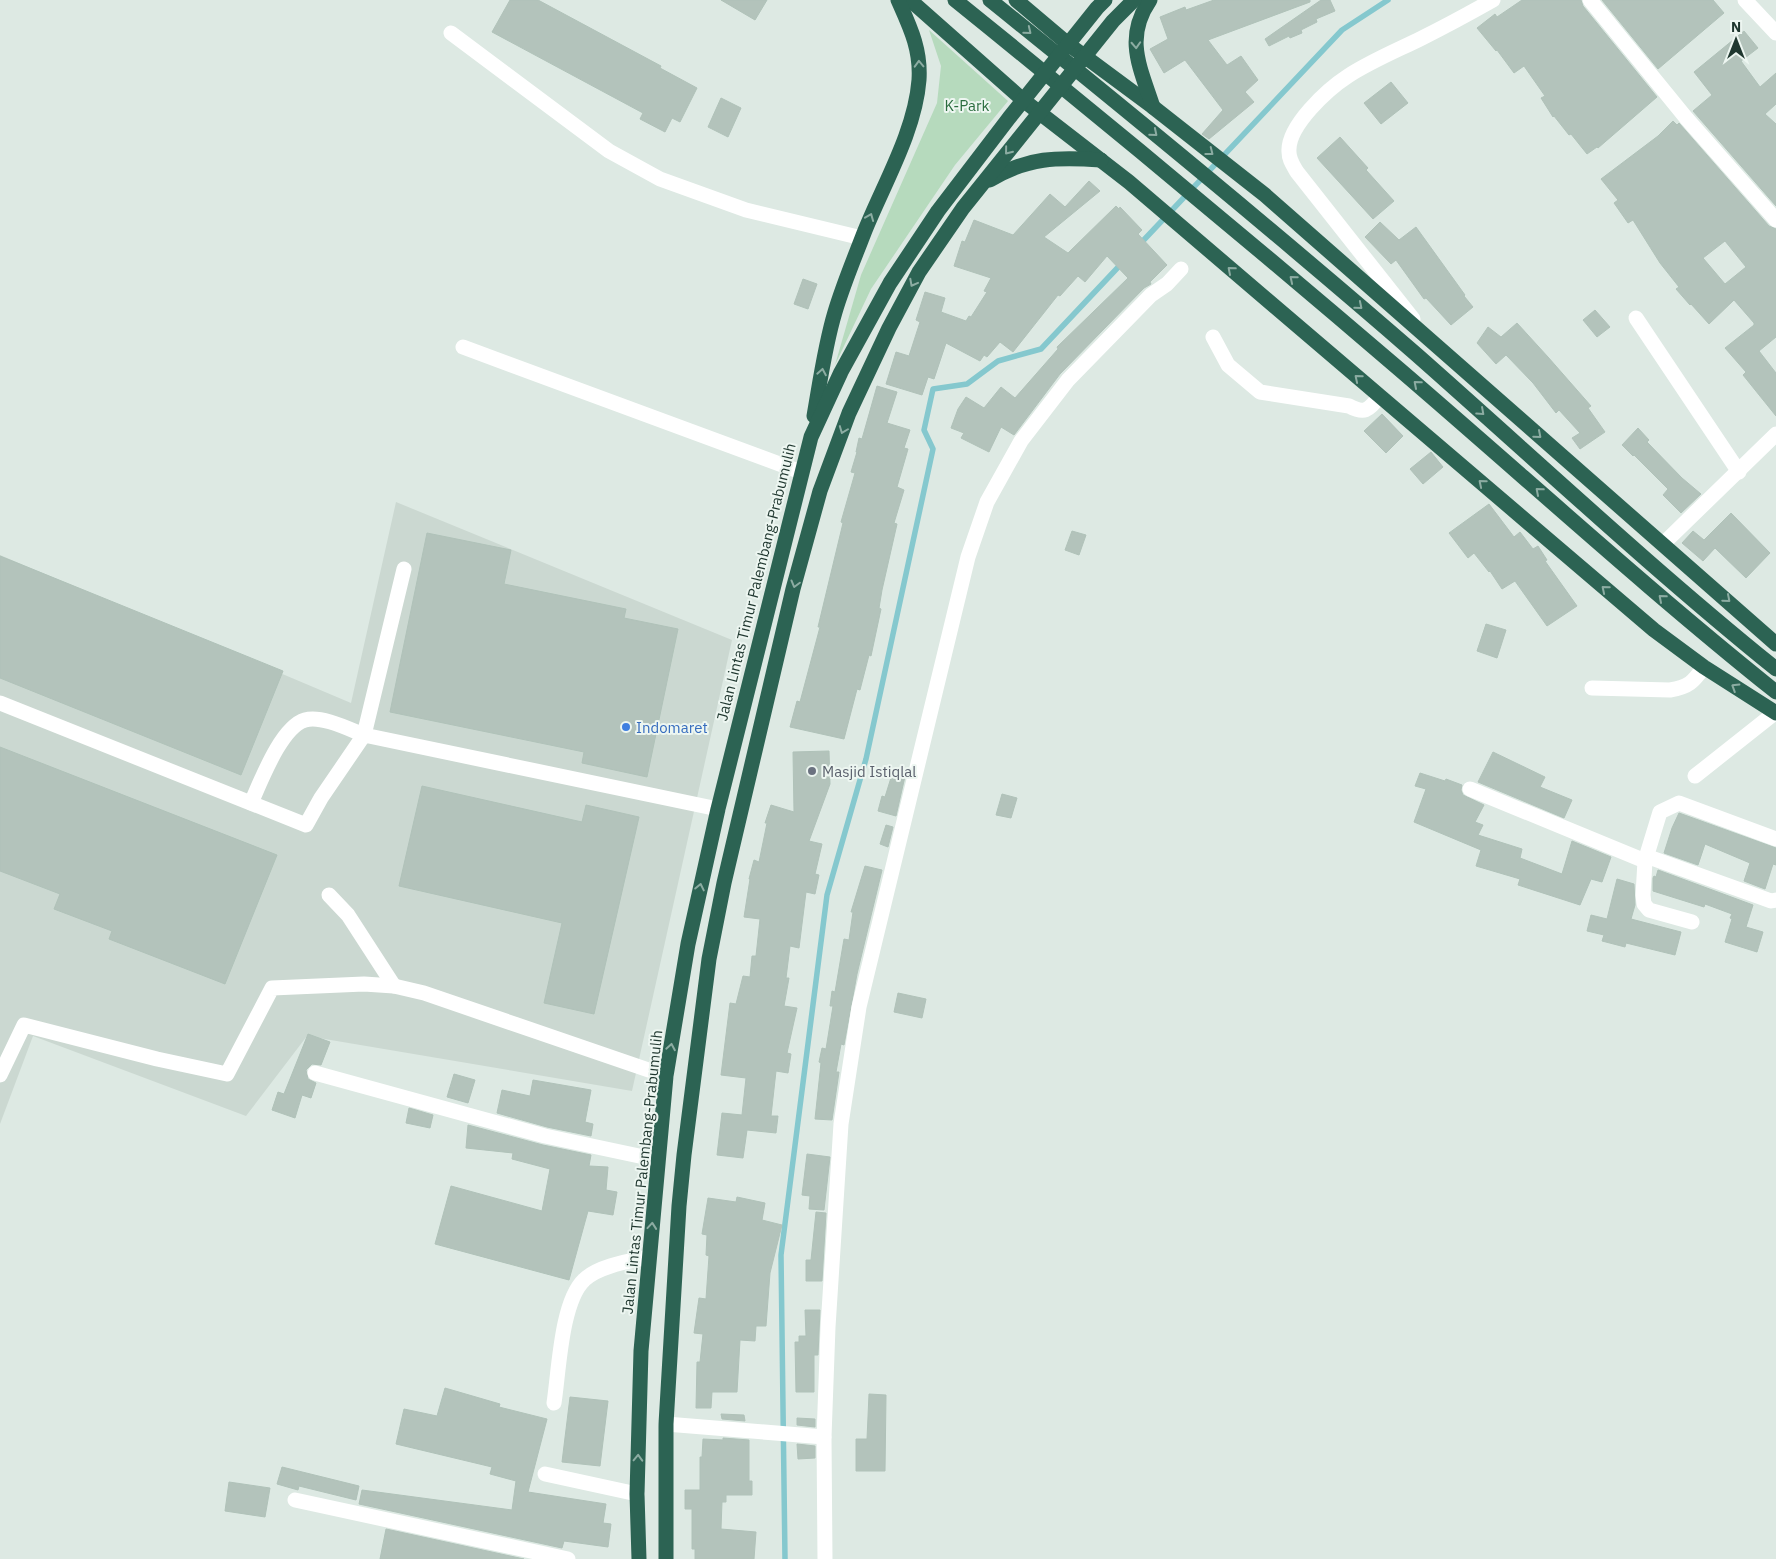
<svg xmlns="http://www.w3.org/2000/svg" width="1776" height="1559" font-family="'IBM Plex Sans',sans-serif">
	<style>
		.built { fill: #cbd8d1 }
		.green { fill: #b6dabd }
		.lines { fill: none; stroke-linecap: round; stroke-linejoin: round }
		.stream { stroke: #85c8ce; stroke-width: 5.5 }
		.building { fill: #b3c3bb; stroke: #b0c2b9; fill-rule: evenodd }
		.minor { stroke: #fff; stroke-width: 15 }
		.highway { stroke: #2c6353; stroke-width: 15 }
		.oneway { stroke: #8caca2 }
		.shop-dot { fill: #3f7fe0; stroke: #edf6f1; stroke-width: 2 }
		.worship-dot { fill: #6b7280; stroke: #edf6f1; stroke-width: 2 }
		.labels { text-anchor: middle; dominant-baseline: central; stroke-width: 4; stroke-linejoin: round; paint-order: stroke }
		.park-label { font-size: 15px; fill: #2b6d3f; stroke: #edf6f1 }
		.street-label { font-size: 15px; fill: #1f372f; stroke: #edf6f1 }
		.shop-label { font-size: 15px; fill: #366cbe; stroke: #edf6f1; text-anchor: start }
		.worship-label { font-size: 15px; fill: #5b616d; stroke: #edf6f1; text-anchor: start }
	</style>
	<rect width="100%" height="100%" fill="#dde9e3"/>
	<path class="built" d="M396 502 732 640 632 1091 307 1036 246 1116 33 1036 0 1124V555L351 703Z"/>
	<path class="green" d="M929 30 1008 101 955 165 871 289 835 365 861 275 937 103 941 66Z"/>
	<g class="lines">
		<g class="stream">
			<path d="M1140 244 1342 30 1388 0"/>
			<path d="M785 1559 781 1255 827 895 866 759 933 449 924 430 933 389 967 384 998 361 1041 349 1123 262"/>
		</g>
	</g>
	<g class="building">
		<path d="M510 0H538L661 66 660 68 697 88 680 122 672 118 665 132 640 119 643 113 492 32Z"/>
		<path d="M721 0H767L755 20Z"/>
		<path d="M1214 0H1310V2L1208 40 1227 65 1241 56 1258 80 1245 92 1254 102 1209 139 1202 134 1223 110 1185 60 1164 73 1150 49 1168 39 1160 17 1185 7 1186 10Z"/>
		<path d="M1321 0H1330L1335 11 1316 19 1317 22 1301 30 1302 33 1290 38 1289 36 1269 46 1265 39Z"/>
		<path d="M1522 0H1581L1583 6 1657 97 1598 148 1597 147 1587 154 1571 134 1569 135 1554 116 1553 117 1541 98 1545 96 1524 66 1514 73 1497 50 1496 51 1477 28 1495 14 1497 17Z"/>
		<path d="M1602 0H1713L1724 13 1658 69Z"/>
		<path d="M1744 31 1758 48 1741 61 1760 87 1776 73V104L1765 114 1776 124V206L1693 111 1712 95 1694 72Z"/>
		<path d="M1391 82 1408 103 1381 124 1364 103Z"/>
		<path d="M721 98 741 108 728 137 708 127Z"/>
		<path d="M1673 121 1677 125 1679 123 1769 226 1776 229V337L1759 351 1776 373V416L1743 375 1746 372 1725 348 1754 325V323L1734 300 1709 324 1691 304 1690 305 1676 289 1679 287 1660 263 1633 220 1628 223 1614 203 1618 200 1601 179 1658 136ZM1725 241 1746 267 1725 284 1703 258Z"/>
		<path d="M1340 137 1368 168 1366 170 1394 201 1373 219 1317 158Z"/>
		<path d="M1089 181 1100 191 1044 237 1068 253 1116 206 1119 209 1120 207 1142 230 1138 234 1167 265 1150 282 1151 284 1144 288 1060 374 1014 435 1001 427 989 452 961 438 964 433 951 428 958 409 966 397 984 408 1001 387 1015 398 1058 349 1057 347 1128 278 1107 256 1085 282 1078 276 1060 296 1058 295 1013 352 1000 342 987 357 984 355 980 361 946 343 934 379 928 377 922 395 886 384 896 352 909 356 920 322 916 320 925 292 945 298 941 312 966 321 969 316 971 317 987 292 984 291 991 278 954 266 962 241 965 242 974 220 1013 235 1050 194 1065 207Z"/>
		<path d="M1380 222 1399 240 1416 227 1465 295 1464 296 1473 307 1451 325 1426 298 1424 299 1396 260 1391 264 1365 237Z"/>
		<path d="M803 279 817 284 808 309 794 304Z"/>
		<path d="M1595 310 1610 327 1597 337 1583 320Z"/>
		<path d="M1517 323 1548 357 1591 406 1588 408 1605 432 1580 449 1572 438 1580 433 1559 410 1556 413 1533 383 1506 355 1496 364 1477 343 1488 327 1501 337Z"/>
		<path d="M877 386 897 392 887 423 910 430 904 448 908 449 897 487 904 490 894 523 897 524 882 590 879 608 881 609 871 656 869 655 860 690 857 689 844 739 790 727 797 701 800 702 820 627H818L843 523 841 522 855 473 851 472 857 452H856L859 438 862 439Z"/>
		<path d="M1382 414 1403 436 1386 453 1364 431Z"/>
		<path d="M1638 428 1649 440 1647 442 1682 478 1701 494 1681 513 1663 495 1668 489 1634 455 1633 456 1622 445Z"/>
		<path d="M1431 452 1443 467 1423 484 1410 469Z"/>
		<path d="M1489 504 1514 537 1520 532 1533 549 1538 546 1547 560 1545 561 1577 606 1547 626 1515 581 1502 589 1490 571 1489 572 1474 553 1468 558 1449 533Z"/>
		<path d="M1731 513 1770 553 1746 578 1715 548 1703 561 1682 543 1693 531 1704 540Z"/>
		<path d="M1072 531 1086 535 1079 555 1065 550Z"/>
		<path d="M427 533 511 550 504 584 626 609 624 618 678 629 647 777 582 763 584 752 390 712Z"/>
		<path d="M0 556 283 671 241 775 0 678Z"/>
		<path d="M1486 624 1506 630 1497 658 1477 651Z"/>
		<path d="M0 747 277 855 225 984 109 939 112 931 54 909 60 894 0 871Z"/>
		<path d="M829 751 830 784 809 841 822 844 815 874 819 875 815 894 806 892 799 948 790 946 786 978H789L784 1006 797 1008 787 1053 791 1054 788 1073 776 1071 771 1116H778L776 1133 747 1130 743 1158 717 1155 722 1113 742 1115 746 1078 721 1075 730 1003 736 1004 743 976 750 977 752 956H756L760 919 744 917 750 879H749L754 860 759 862 767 823H765L771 805 794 812 793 752Z"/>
		<path d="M1493 752 1545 777 1540 787 1572 800 1564 818 1478 782Z"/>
		<path d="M894 768 906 772 896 816 878 811 882 796 885 797Z"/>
		<path d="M1420 773 1445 781 1446 779 1462 785 1461 790 1463 795 1484 805 1475 822 1483 825 1478 835 1522 849 1520 858 1562 874 1572 841 1611 857 1602 882 1591 879 1580 905 1518 885 1520 879 1476 866 1481 850 1414 822 1426 789 1415 786Z"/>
		<path d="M422 786 582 822 586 805 639 817 594 1014 544 1003 562 923 399 886Z"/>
		<path d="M1002 794 1017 798 1011 818 996 815Z"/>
		<path d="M1679 813 1776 848V865L1773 864 1765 889 1744 881 1750 863 1705 844 1698 865 1664 853 1672 828Z"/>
		<path d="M886 825 893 827 888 847 880 844Z"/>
		<path d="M865 866 882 870 857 974 844 1045 841 1044 836 1072H839L832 1120 815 1119 821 1063 819 1062 822 1048 826 1049 833 1006H830L832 991 835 992 844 939 849 940 853 912H851Z"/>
		<path d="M1658 870 1753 905 1746 927 1763 932 1757 952 1725 942 1732 919 1730 918 1732 914 1705 904 1704 907 1653 891V878L1654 876 1656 877Z"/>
		<path d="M1617 879 1634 884 1635 905 1631 919 1681 932 1675 955 1626 943 1625 947 1602 941 1604 935 1587 931 1591 915 1607 919Z"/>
		<path d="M898 993 926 999 922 1018 894 1012Z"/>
		<path d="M308 1034 330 1042 321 1065 312 1064 306 1070 308 1079 316 1083 311 1098 302 1095 295 1118 272 1110 278 1092 284 1094Z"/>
		<path d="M454 1074 475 1080 468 1103 447 1097Z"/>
		<path d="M533 1080 591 1090 585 1122 593 1124 591 1136 547 1127 497 1113 502 1090 530 1096Z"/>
		<path d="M409 1108 433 1115 430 1128 406 1123Z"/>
		<path d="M468 1125 543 1145 591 1155 589 1166 608 1167 606 1190 617 1192 613 1215 588 1211 569 1280 435 1244 451 1186 542 1211 550 1169 512 1159 513 1153 466 1148Z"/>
		<path d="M807 1154 830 1157 824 1210 809 1209 810 1196 802 1195Z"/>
		<path d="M737 1197 765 1203 762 1220 782 1225 770 1273 766 1326H756L755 1341 740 1340 737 1392H712L711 1408H696L697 1362H700L703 1334 694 1333 699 1298 706 1299 709 1256 706 1255 707 1235 702 1234 708 1198 736 1202Z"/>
		<path d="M816 1212 826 1213 822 1281H806V1260H811Z"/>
		<path d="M805 1310H820L818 1355H814V1392H796L795 1342H799V1336H806Z"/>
		<path d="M445 1388 500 1404 499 1407 547 1419 528 1492 606 1504 603 1523 611 1524 608 1547 564 1541 562 1548 359 1504 362 1490 512 1510 516 1481 490 1474 492 1467 396 1444 404 1409 437 1416Z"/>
		<path d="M869 1394 886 1395 885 1471H856V1439H867Z"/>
		<path d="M570 1397 608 1401 600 1466 562 1462Z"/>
		<path d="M721 1414 744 1415 745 1421 722 1419Z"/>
		<path d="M797 1418 815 1419V1427L797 1425Z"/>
		<path d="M723 1438 749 1440V1481H752V1495H726V1502H722L721 1529 756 1532 754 1559H695V1549H692V1509H685V1490H700V1457H702L703 1439 723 1440Z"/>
		<path d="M797 1444 815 1446V1458L798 1459Z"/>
		<path d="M282 1467 359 1486 356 1500 299 1486 298 1490 277 1484Z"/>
		<path d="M229 1482 270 1488 265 1517 225 1511Z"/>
		<path d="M386 1529 524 1559H380Z"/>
	</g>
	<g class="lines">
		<g class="minor">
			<path d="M1590 0 1687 119 1776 220"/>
			<path d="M1745 0 1776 33"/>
			<path d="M451 33 609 151 660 179 746 210 862 238"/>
			<path d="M1636 318 1739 472"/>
			<path d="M1413 319 1297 172C1293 165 1289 160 1289 152 1287 126 1328 89 1348 76 1371 61 1398 50 1422 38 1446 26 1470 13 1493 0"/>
			<path d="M1213 337 1228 365 1260 392 1349 406C1366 415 1369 409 1380 396"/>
			<path d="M463 347 801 472"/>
			<path d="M1663 544 1776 434"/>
			<path d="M1592 688 1670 690C1689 687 1693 682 1704 667"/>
			<path d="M0 703 306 825 321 798 364 735 718 809"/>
			<path d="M1695 776 1776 712"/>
			<path d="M1470 789 1645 861"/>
			<path d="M251 803C261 781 281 727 305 720 321 715 349 729 364 735L404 569"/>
			<path d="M1646 856 1760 897 1771 901 1776 900"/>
			<path d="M329 895 348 915 394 986"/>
			<path d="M1692 922 1649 910 1644 904 1643 895 1645 861 1660 812 1679 803 1776 839"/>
			<path d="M315 1073 545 1136 658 1160"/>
			<path d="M0 1075 24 1025 157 1059 227 1074 272 988 364 984 394 986 424 993 666 1076"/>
			<path d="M554 1403C559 1371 561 1302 584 1280 598 1266 630 1261 649 1257"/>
			<path d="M666 1424 824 1437"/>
			<path d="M545 1474 637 1494"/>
			<path d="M295 1500 568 1559"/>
			<path d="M825 1559 824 1437 828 1327 841 1124 859 1007 968 557 987 502 1021 441 1068 380 1151 295 1167 284 1181 269"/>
		</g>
		<g class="highway">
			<path d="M910 0 1023 100 1129 182 1654 630 1704 667 1776 713"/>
			<path d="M955 0C1105 121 1253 244 1399 369 1525 477 1647 589 1776 692"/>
			<path d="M990 0C1134 116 1277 233 1417 355 1536 460 1652 569 1776 669"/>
			<path d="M1016 0 1068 44 1153 107 1265 195 1776 644"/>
			<path d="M1150 0C1124 38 1140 67 1153 107"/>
			<path d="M990 180C1027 157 1058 157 1101 160"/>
			<path d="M814 416C820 382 825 345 835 312 843 285 854 259 864 233 883 185 915 132 919 80 921 49 910 27 898 0"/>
			<path d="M639 1559 637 1494 641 1351 666 1076 688 944 718 809 811 437 841 372 890 283 938 211 1009 118 1097 8 1105 0"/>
			<path d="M666 1559V1424L679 1206 684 1155 709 959 724 883 793 589 820 491 849 413 889 328 919 272 963 208 1113 21 1134 0"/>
		</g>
	</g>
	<defs><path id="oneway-chevron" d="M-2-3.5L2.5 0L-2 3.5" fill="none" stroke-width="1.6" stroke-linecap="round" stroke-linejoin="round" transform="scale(1.25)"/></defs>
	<g class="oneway">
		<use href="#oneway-chevron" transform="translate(1028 31) rotate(39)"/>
		<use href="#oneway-chevron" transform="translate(1136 45) rotate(87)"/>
		<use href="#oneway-chevron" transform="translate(919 64) rotate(-92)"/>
		<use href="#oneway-chevron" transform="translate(1154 133) rotate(40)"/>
		<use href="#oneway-chevron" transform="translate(1008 151) rotate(129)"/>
		<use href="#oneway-chevron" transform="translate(1210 152) rotate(38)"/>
		<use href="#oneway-chevron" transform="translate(870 217) rotate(-68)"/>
		<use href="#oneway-chevron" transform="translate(1231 270) rotate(-139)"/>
		<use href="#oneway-chevron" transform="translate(1293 279) rotate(-140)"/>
		<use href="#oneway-chevron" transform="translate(913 283) rotate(118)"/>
		<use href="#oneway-chevron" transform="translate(1359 306) rotate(40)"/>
		<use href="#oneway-chevron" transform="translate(822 372) rotate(-80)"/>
		<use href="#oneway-chevron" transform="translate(1358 378) rotate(-140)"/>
		<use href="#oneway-chevron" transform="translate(1417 384) rotate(-139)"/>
		<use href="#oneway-chevron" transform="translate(1481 412) rotate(42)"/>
		<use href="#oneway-chevron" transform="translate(843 430) rotate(111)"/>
		<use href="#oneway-chevron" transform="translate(1538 435) rotate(41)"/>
		<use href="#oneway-chevron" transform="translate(1482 483) rotate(-140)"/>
		<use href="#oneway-chevron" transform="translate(1539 491) rotate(-139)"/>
		<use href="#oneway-chevron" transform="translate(795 584) rotate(105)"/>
		<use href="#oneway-chevron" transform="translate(1605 589) rotate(-140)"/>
		<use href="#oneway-chevron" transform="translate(1662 598) rotate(-139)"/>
		<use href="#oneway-chevron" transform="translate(1727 599) rotate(41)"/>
		<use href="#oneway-chevron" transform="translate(1735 687) rotate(-148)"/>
		<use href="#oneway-chevron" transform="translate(700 887) rotate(-78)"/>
		<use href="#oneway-chevron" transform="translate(671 1047) rotate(-80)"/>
		<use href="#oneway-chevron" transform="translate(652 1226) rotate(-85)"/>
		<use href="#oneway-chevron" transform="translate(638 1458) rotate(-88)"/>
	</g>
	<circle class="shop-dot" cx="626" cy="727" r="5"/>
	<circle class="worship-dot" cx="812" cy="771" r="5"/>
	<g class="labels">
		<g class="park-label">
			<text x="967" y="105">K-Park</text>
		</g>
		<g class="street-label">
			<text transform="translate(756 582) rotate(-76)">Jalan Lintas Timur Palembang-Prabumulih</text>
			<text transform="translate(642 1172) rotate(-84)">Jalan Lintas Timur Palembang-Prabumulih</text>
		</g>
		<g class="shop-label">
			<text x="636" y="727">Indomaret</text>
		</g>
		<g class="worship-label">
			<text x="822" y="771">Masjid Istiqlal</text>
		</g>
	</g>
	<g transform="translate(1736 40)" stroke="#edf6f1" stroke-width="4" paint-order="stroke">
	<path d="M0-4L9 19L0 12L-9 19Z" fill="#1f372f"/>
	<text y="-8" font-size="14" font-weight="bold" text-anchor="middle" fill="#1f372f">N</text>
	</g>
</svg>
